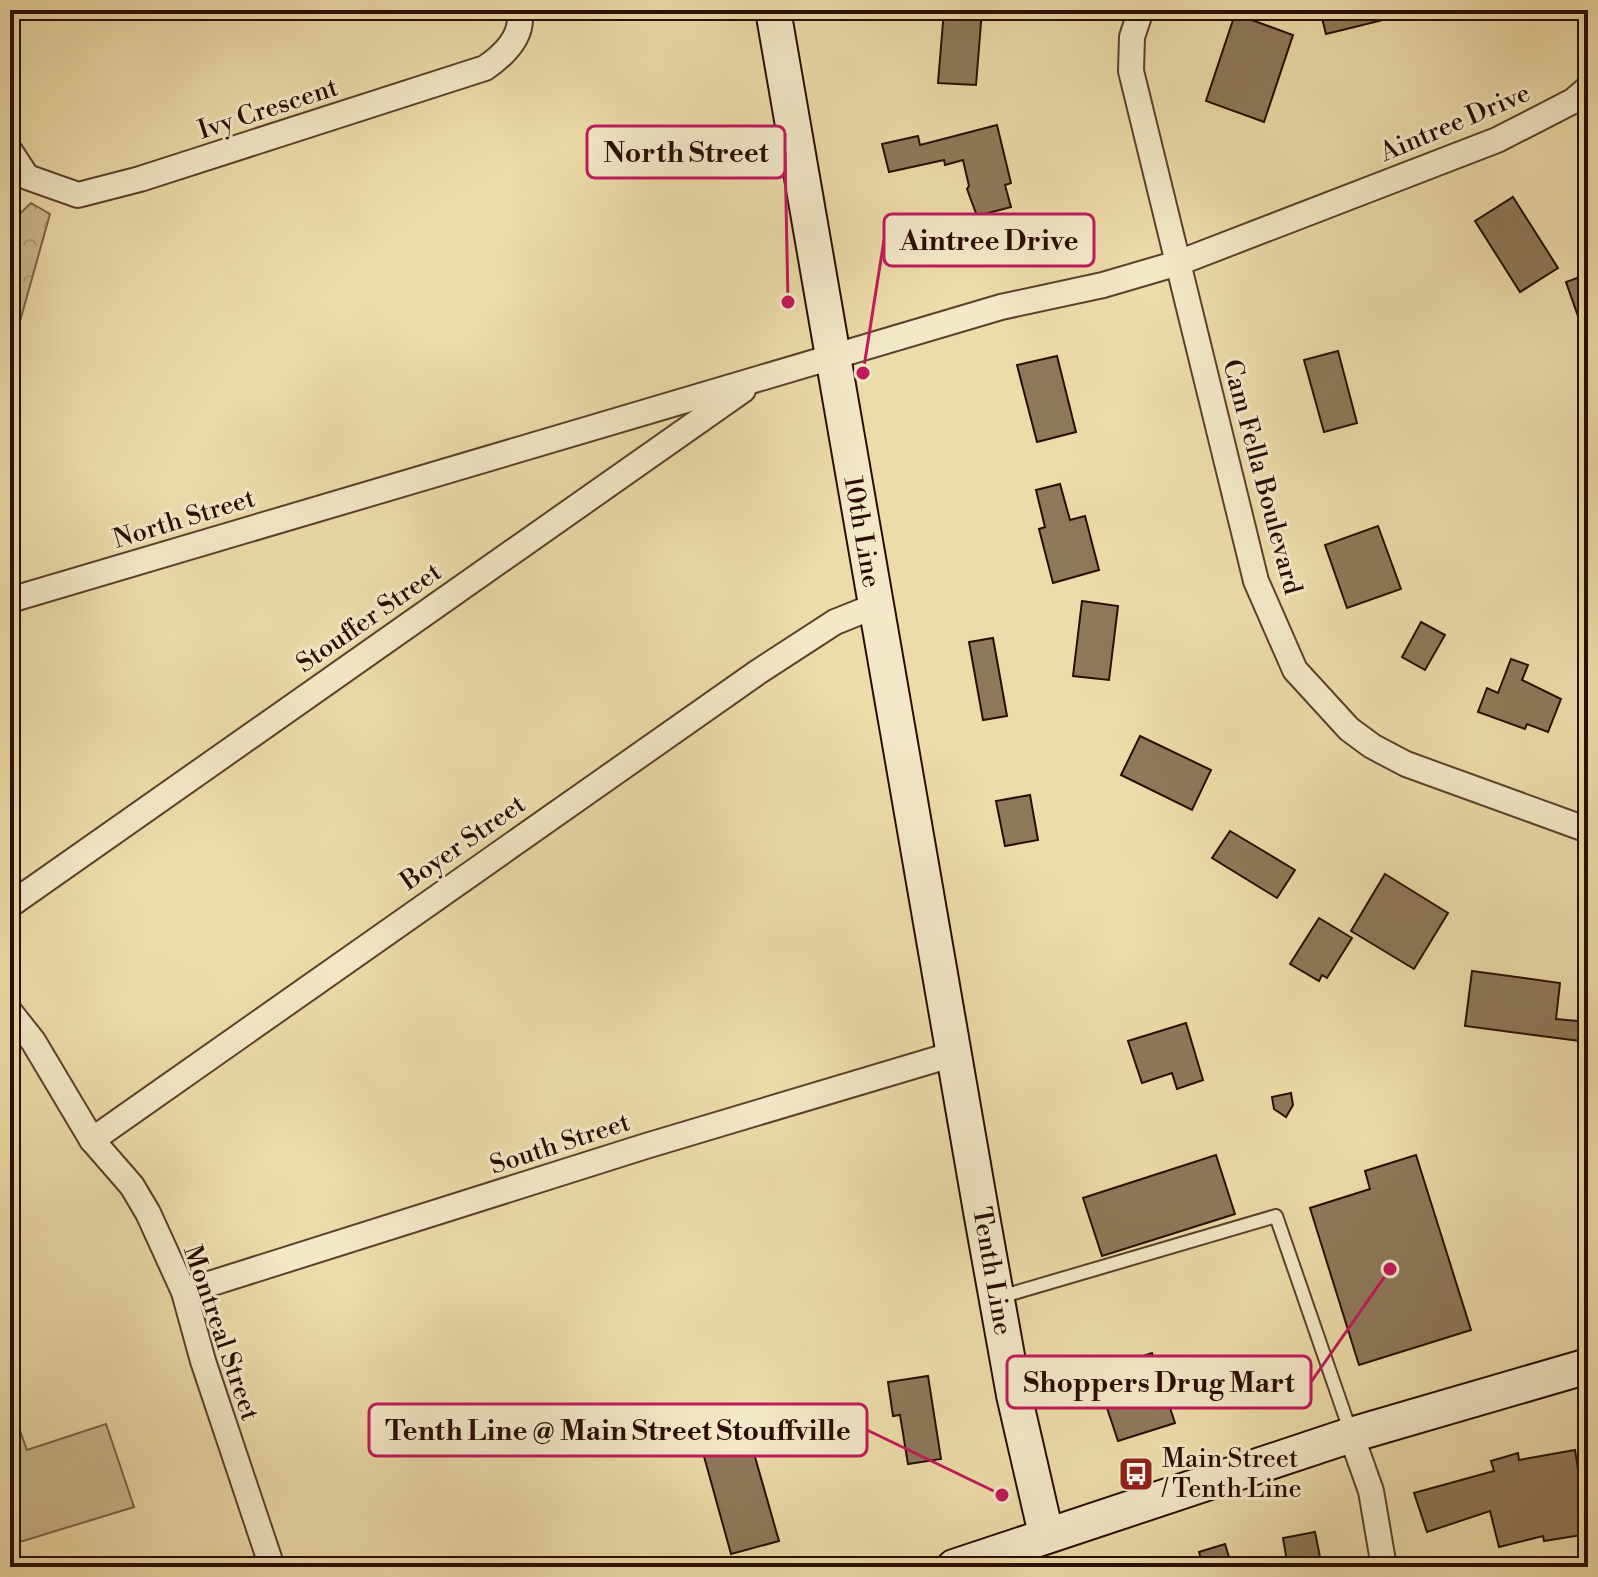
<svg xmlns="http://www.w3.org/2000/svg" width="1598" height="1577" font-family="'Libre Bodoni',serif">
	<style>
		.green { fill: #cbb98d; stroke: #7a6348; stroke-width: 2 }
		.park { fill: url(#park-crowns); stroke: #7a6348; stroke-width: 2 }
		.building { fill: #8e7959; stroke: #290d03; stroke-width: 2 }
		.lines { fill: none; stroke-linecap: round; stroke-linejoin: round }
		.lane-casing { stroke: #5a412c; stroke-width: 16 }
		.street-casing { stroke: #5a412c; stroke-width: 28 }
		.secondary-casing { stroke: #290d03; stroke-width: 38 }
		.lane { stroke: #f3e8c7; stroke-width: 12 }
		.street { stroke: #f3e8c7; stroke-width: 24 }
		.secondary { stroke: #f3e8c7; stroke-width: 34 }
		.labels { text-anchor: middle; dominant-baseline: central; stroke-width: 6; stroke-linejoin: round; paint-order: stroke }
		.street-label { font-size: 26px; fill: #290d03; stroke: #f3e8c7 }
		.poi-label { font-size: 26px; fill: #290d03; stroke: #f3e8c7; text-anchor: start }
		.leader { fill: none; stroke: #c2185b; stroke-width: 3 }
		.callout-dot { fill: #c2185b; stroke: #f3e8c7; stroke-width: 3 }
		.callout { fill: #f3e8c7; stroke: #c2185b; stroke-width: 3 }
		.callout-label { font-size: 28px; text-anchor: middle; font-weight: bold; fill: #290d03 }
	</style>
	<defs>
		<pattern id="park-crowns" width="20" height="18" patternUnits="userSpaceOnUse" patternTransform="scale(2)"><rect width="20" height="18" fill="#cbb98d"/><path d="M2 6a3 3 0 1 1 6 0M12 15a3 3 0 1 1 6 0" fill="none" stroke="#ae9e78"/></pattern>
	</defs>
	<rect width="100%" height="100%" fill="#ecdca9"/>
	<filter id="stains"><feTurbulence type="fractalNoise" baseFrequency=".0025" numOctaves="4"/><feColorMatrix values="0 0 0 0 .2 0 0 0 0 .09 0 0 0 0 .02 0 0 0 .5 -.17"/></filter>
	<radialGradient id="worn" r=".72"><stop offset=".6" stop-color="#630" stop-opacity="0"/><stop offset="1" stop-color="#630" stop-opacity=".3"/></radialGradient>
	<path class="green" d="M10 1403 27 1450 106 1424 134 1507 10 1545Z"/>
	<path class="park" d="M31 203 50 214 10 357V223Z"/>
	<g class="building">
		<path d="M944 10H982L976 85 938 83Z"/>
		<path d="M1320 10H1394L1395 17 1326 34Z"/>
		<path d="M1235 14 1293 35 1264 122 1206 101Z"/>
		<path d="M997 125 1011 183 1005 185 1011 207 977 216 967 189 969 186 963 160 945 165 944 160 889 172 882 144 918 136 920 145Z"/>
		<path d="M1513 197 1558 268 1520 292 1475 221Z"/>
		<path d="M1588 274V336H1585L1566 282Z"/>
		<path d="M1338 351 1357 423 1324 432 1304 360Z"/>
		<path d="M1057 356 1076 432 1037 442 1017 365Z"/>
		<path d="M1060 484 1070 520 1085 516 1099 570 1053 583 1039 529 1045 527 1036 490Z"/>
		<path d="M1378 526 1401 589 1347 608 1325 545Z"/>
		<path d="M1082 601 1118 606 1109 680 1073 676Z"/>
		<path d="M1421 622 1445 635 1425 670 1402 657Z"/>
		<path d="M993 638 1007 716 983 720 969 642Z"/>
		<path d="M1511 659 1528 665 1522 680 1561 699 1548 732 1527 724 1525 729 1478 712 1487 688 1498 693Z"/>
		<path d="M1140 736 1211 770 1192 810 1121 775Z"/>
		<path d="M1030 795 1038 840 1005 846 996 801Z"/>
		<path d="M1230 831 1295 870 1277 898 1212 858Z"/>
		<path d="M1385 874 1448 913 1414 969 1351 931Z"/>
		<path d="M1319 918 1352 938 1327 978 1322 975 1319 981 1290 964Z"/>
		<path d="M1472 971 1560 983 1556 1019 1588 1022V1042L1465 1026Z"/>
		<path d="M1186 1023 1203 1080 1177 1089 1172 1073 1142 1083 1128 1041Z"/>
		<path d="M1291 1093 1293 1105 1286 1117 1274 1109 1272 1097Z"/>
		<path d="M1216 1155 1235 1214 1102 1256 1083 1198Z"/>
		<path d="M1416 1155 1471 1330 1359 1365 1310 1208 1370 1189 1365 1171Z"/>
		<path d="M1152 1353 1175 1423 1118 1441 1095 1372Z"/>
		<path d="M928 1376 941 1459 908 1464 900 1415 893 1416 888 1382Z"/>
		<path d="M726 1404 740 1454 753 1450 779 1541 731 1554 692 1413Z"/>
		<path d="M1575 1450 1588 1534 1544 1541 1543 1536 1499 1547 1490 1511 1427 1532 1414 1493 1494 1471 1491 1461 1518 1453 1519 1460Z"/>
		<path d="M1315 1532 1322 1567H1288L1283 1538Z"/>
		<path d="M1225 1544 1232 1567H1203L1199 1552Z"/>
	</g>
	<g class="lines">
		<defs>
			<path id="lane" d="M1000 1297 1276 1216 1351 1433"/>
			<g id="street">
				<path d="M1141 10 1132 37 1131 71 1256 581 1295 670 1349 729 1372 746 1406 764 1588 830"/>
				<path d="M10 151 27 177 78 195 140 179 485 68C504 55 525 36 519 10"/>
				<path d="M10 600 1001 307 1103 285 1178 263 1497 140 1573 101 1588 88"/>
				<path d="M10 905 743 390"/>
				<path d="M10 1012 33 1041 92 1140 132 1186 148 1213 184 1292 203 1361 272 1567"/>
				<path d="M92 1140 758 672 835 622 875 606"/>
				<path d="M184 1292 646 1146 954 1054"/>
				<path d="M1351 1435 1371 1491 1384 1567"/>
			</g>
			<g id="secondary">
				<path d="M773 10 981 1211 1014 1395 1046 1534"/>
				<path d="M954 1567 1351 1435 1588 1366"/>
			</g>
		</defs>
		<use href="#lane" class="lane-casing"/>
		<use href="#street" class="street-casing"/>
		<use href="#secondary" class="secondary-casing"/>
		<use href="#lane" class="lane"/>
		<use href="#street" class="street"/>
		<use href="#secondary" class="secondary"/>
	</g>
	<defs>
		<symbol id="bus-square" viewBox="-11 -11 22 22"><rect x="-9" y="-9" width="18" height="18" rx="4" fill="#8f2418" stroke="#f3e8c7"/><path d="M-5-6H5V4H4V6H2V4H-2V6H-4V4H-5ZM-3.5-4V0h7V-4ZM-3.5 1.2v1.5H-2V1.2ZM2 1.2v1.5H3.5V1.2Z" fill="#fff"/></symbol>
	</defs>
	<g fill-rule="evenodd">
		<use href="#bus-square" x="1116" y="1454" width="40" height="40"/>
	</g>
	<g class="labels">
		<g class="street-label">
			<text transform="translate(268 109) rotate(-18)">Ivy Crescent</text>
			<text transform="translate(1455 123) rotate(-23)">Aintree Drive</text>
			<text transform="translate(1262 477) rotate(75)">Cam Fella Boulevard</text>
			<text transform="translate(184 519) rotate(-17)">North Street</text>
			<text transform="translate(862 532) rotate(80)">10th Line</text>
			<text transform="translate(369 618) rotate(-35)">Stouffer Street</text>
			<text transform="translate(463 843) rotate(-35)">Boyer Street</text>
			<text transform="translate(560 1144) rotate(-18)">South Street</text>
			<text transform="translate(992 1271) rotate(80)">Tenth Line</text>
			<text transform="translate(221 1333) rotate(71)">Montreal Street</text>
		</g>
		<g class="poi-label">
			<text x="1162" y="1459">Main Street<tspan x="1162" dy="30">/ Tenth Line</tspan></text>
		</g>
	</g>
	<path class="leader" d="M788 302L785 152M863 373L884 240M1390 1269L1311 1382M1002 1495L867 1430"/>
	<g class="callout-dot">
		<circle cx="788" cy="302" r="8"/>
		<circle cx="863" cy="373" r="8"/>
		<circle cx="1390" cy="1269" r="8"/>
		<circle cx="1002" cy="1495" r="8"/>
	</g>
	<g class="callout">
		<rect x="587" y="126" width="198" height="52" rx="8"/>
		<rect x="884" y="214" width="210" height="52" rx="8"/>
		<rect x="1007" y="1356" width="304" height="52" rx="8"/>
		<rect x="369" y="1404" width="498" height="52" rx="8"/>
	</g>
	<g class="callout-label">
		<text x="686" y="162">North Street</text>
		<text x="989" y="250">Aintree Drive</text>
		<text x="1159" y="1392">Shoppers Drug Mart</text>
		<text x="618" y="1440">Tenth Line @ Main Street Stouffville</text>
	</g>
	<rect width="1598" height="1577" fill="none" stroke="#ecdca9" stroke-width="40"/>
	<rect x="12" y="12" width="1574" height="1553" fill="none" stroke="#290d03" stroke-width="4"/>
	<rect x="20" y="20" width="1558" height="1537" fill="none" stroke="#290d03" stroke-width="2"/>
	<rect width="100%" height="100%" filter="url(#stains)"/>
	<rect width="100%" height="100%" fill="url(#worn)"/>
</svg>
